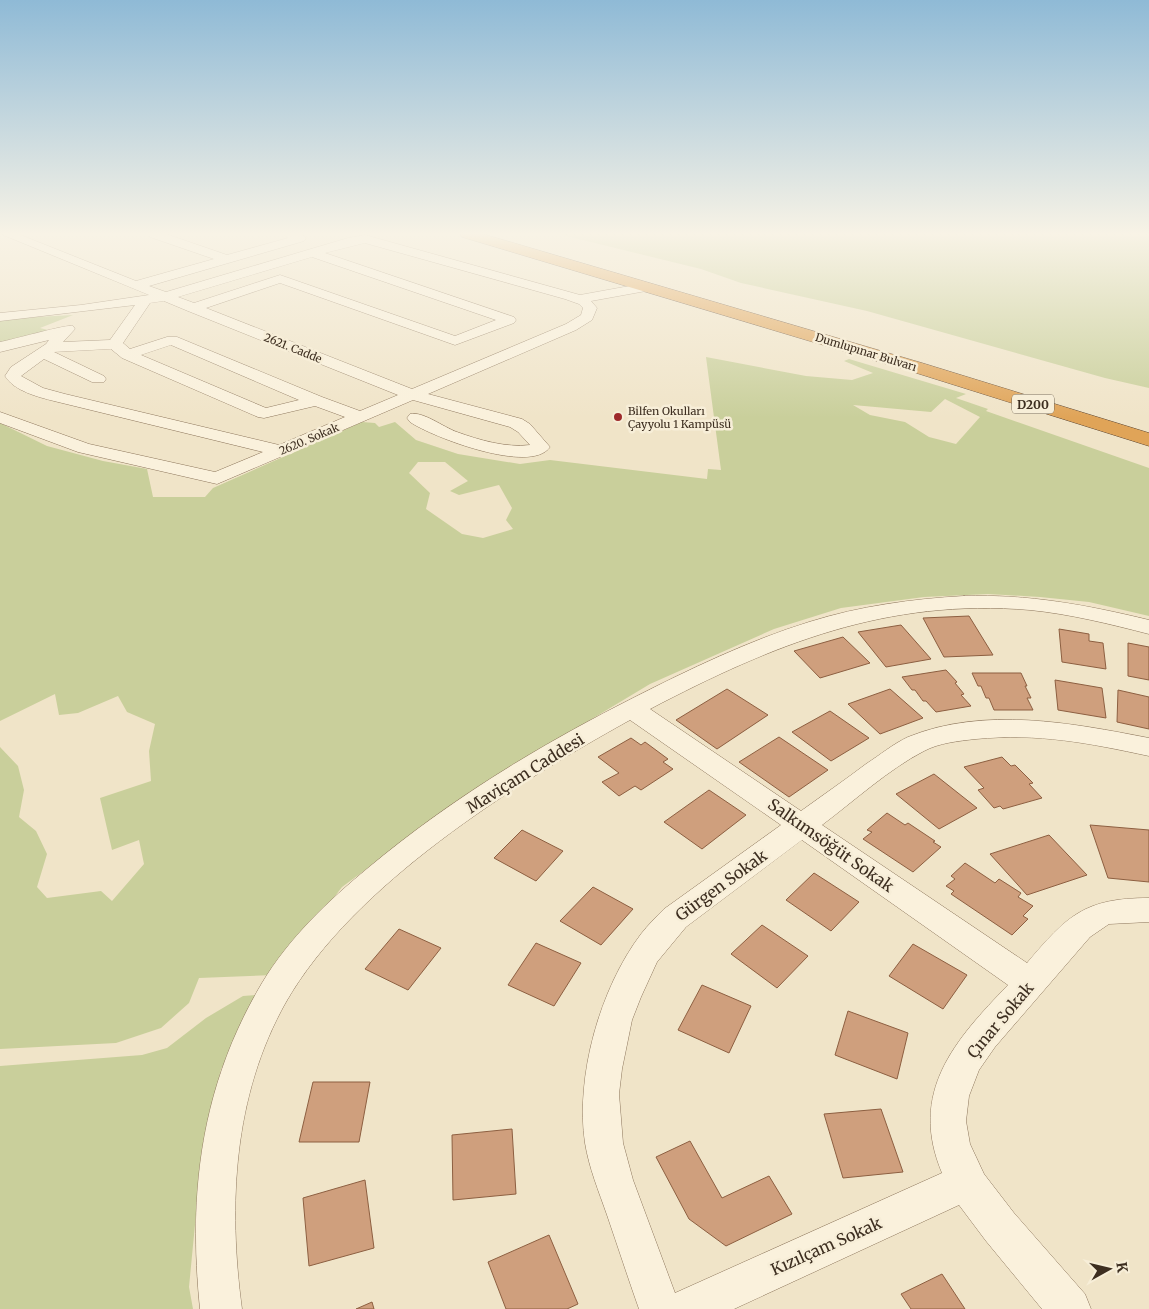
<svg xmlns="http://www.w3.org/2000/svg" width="1149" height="1309" font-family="Merriweather,serif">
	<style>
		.green { fill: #c9cf9b; fill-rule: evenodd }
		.building { fill: #cf9f7d; stroke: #8d5f41 }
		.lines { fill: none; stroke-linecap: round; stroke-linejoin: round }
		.street-casing { stroke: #8d765c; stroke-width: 1 }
		.highway-casing { stroke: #5b4430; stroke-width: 1 }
		.street { fill: #faf1dc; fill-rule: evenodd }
		.highway { fill: #e0a458; fill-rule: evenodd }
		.poi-dot { fill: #9e2a2b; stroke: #f7eed8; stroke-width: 2 }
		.labels { text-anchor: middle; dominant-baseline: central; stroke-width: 5; stroke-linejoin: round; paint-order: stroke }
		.far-street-label { font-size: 11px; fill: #3d2e20; stroke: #f7eed8 }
		.far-poi-label { font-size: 11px; fill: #3d2e20; stroke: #f7eed8; text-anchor: start }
		.shield { fill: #f7eed8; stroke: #756857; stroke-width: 1 }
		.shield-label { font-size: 12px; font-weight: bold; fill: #3d2e20 }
		.near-street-label { font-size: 16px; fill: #3d2e20; stroke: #f7eed8 }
	</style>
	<rect width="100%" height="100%" fill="#f0e4c8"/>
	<g class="green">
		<path d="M558 234H1149V388L1105 378 867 311 741 283 701 269Z"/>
		<path d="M73 315 40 328 52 331 0 345V319Z"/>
		<path d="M706 357 806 376 852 380 873 373 844 361 849 359 966 394 956 398 988 409 986 411 1149 468V616L1089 602 1040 597 988 594 924 597 841 608 774 629 650 684 477 788 342 887 274 975 199 978 189 1003 161 1028 116 1043 0 1049V747L18 766 24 790 19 817 36 831 47 854 37 887 47 898 101 891 112 901 144 864 139 840 112 850 100 798 151 781 149 751 155 724 127 712 118 696 78 713 59 715 55 694 0 721V423L47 446 103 461 147 469 153 497H205L213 488 362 422 375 423 379 427 395 422 416 440 458 454 520 464 550 460 707 479 708 469 721 470ZM945 399 980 417 956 444 929 437 905 422 870 415 853 405 931 412ZM418 462H445L468 481 450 491 459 495 499 485 512 508 506 520 513 529 483 538 462 534 426 509 430 493 409 473Z"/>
		<path d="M256 995 266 998 221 1069 202 1152 189 1287 193 1309H0V1066L142 1055 167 1048 206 1018 243 996Z"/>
	</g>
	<g class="building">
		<path d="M969 616 993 655 944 657 923 618Z"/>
		<path d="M901 625 931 659 886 667 858 632Z"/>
		<path d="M1059 629 1089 634V641L1103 643 1106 669 1062 662Z"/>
		<path d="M843 637 870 663 820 678 794 651Z"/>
		<path d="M1128 643 1149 647V680L1128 676Z"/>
		<path d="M946 670 957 682 955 683 964 694 961 695 971 706 936 712 926 701H923L915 690H912L902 677Z"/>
		<path d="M972 673H1021L1027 686H1025L1031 698H1027L1033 710H994L989 698H986L981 686H978Z"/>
		<path d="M1055 680 1102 688 1106 718 1058 710Z"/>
		<path d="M727 689 768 715 717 749 676 720Z"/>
		<path d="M890 689 923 718 880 734 848 704Z"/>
		<path d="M1118 690 1149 697V729L1117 722Z"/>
		<path d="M830 711 869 738 831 761 792 732Z"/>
		<path d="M779 737 828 770 789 797 739 762Z"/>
		<path d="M631 738 641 745 645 742 668 759 663 762 673 769 641 790 635 786 619 796 602 782 619 773 598 757Z"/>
		<path d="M1002 757 1011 766 1015 765 1033 783 1029 784 1042 798 1003 809 1000 806 994 808 978 790 984 788 964 767Z"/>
		<path d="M934 774 977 808 939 829 896 794Z"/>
		<path d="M709 790 746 815 702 849 664 822Z"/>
		<path d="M887 813 905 825 908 823 935 841 933 842 941 847 913 872 863 839 872 832 867 830Z"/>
		<path d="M1090 825 1149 830V882L1108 878Z"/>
		<path d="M522 830 563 851 536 881 494 858Z"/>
		<path d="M1049 835 1087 875 1027 895 990 854Z"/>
		<path d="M965 863 995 883 999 879 1021 893 1018 897 1033 906 1023 916 1028 919 1012 935 951 894 954 891 946 886 955 879 951 876Z"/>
		<path d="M814 873 859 902 831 931 786 900Z"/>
		<path d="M593 887 633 909 601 945 560 921Z"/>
		<path d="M762 925 808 956 777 988 731 954Z"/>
		<path d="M399 929 441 948 408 990 365 969Z"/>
		<path d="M536 943 581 963 554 1006 508 985Z"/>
		<path d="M913 944 967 975 943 1009 889 976Z"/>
		<path d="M702 985 751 1006 729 1053 678 1030Z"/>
		<path d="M848 1011 908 1033 897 1079 835 1055Z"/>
		<path d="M313 1082H370L359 1142H299Z"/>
		<path d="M881 1109 903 1172 843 1178 824 1114Z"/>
		<path d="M512 1129 516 1194 453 1200 452 1135Z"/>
		<path d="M690 1141 722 1198 769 1176 792 1214 726 1246 689 1219 656 1157Z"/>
		<path d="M365 1180 374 1248 309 1266 303 1198Z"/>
		<path d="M549 1235 578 1304 567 1309H506L488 1262Z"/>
		<path d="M942 1274 965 1309H911L901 1294Z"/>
		<path d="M372 1302 374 1309H356Z"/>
	</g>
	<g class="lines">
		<defs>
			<g id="street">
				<path d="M1 234H18L136 281 214 259 150 237 148 234H166L227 255 288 238 283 234H301L306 238 304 241 149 286 166 292 348 238 365 235 580 295 646 283 653 287 646 291 591 301 597 308 592 320 576 330 428 394 522 419 530 424 550 447C531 475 432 437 410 422L407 418 410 414C423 411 443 427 457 432 479 440 506 448 530 445L518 432 510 427 413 400 217 484 78 452 0 423V412L89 444 215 472 263 452 54 401C38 397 14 391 5 376L11 367 46 344 49 340 0 352V342C12 340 67 324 73 326L75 329 63 342 110 340 135 305 0 321V313L81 305 149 295ZM365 243 565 299 579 304 583 308 581 315 566 324 412 389 206 308 280 283 455 345 514 323 516 320 514 317 325 253ZM312 257 496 320 455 336 280 275 194 303 178 297ZM164 301 188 311 398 395 360 411 322 397 177 337H167L130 349 123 343 150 303ZM171 345 299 400 266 408 141 355ZM111 349 122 358 258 417 264 418 315 406 345 417 279 445 65 394 43 388 21 376 44 359 92 382H104L106 379 104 376 54 352Z"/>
				<path d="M964 596C1028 594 1087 605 1149 620V634C1110 624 1070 614 1030 610 887 598 774 644 650 709L801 811C823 795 845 780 866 764 880 755 893 744 908 737 984 706 1072 723 1149 738V756C1088 743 1039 733 976 739 958 741 939 743 924 751 889 769 854 801 822 825L1027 963C1067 916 1084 898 1149 898V922L1109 924 1090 937 995 1047 979 1070 969 1096 966 1121 970 1144 984 1174 1014 1213 1085 1294 1091 1309H1042L986 1241 959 1205 734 1309H639C628 1278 618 1247 607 1215 599 1192 589 1168 585 1143 575 1077 600 988 641 934 648 925 656 917 664 909L781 825 630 720C514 784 353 885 286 1002 233 1096 228 1205 242 1309H200C188 1192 201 1086 262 983 289 938 328 901 368 868 449 800 540 745 633 698 690 669 748 641 809 622 860 606 912 599 964 596ZM802 840 1008 985C955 1040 908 1092 942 1173L675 1293 633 1180 623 1143 619 1094 622 1069 632 1020 641 997 657 962 686 927Z"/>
			</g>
			<path id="highway" d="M460 234H483L922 363 1149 433V446L910 371 462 237Z"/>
		</defs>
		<use href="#street" class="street-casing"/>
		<use href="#highway" class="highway-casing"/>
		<use href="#street" class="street"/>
		<use href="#highway" class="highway"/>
	</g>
	<linearGradient id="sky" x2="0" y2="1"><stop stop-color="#8fbad6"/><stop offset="0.56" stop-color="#f8f3e6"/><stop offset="1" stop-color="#f8f3e6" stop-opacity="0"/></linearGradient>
	<rect width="1149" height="418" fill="url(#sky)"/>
	<circle class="poi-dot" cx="618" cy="417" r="5"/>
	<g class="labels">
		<g class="far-street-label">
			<text transform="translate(293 348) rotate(22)">2621. Cadde</text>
			<text transform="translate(866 352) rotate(17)">Dumlupınar Bulvarı</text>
			<text transform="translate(309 439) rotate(-23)">2620. Sokak</text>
		</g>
		<g class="far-poi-label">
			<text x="628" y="411">Bilfen Okulları<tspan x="628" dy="13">Çayyolu 1 Kampüsü</tspan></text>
		</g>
		<rect class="shield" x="1012" y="394.5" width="42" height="19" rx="4"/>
		<g class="shield-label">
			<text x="1033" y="404">D200</text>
		</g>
		<g class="near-street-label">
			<text transform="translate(525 773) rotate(-32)">Maviçam Caddesi</text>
			<text transform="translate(831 845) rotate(35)">Salkımsöğüt Sokak</text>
			<text transform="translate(721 885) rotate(-36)">Gürgen Sokak</text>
			<text transform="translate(1000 1020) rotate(-50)">Çınar Sokak</text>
			<text transform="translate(826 1246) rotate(-24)">Kızılçam Sokak</text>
		</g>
	</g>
	<g transform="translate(1109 1269) rotate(82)" stroke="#f7eed8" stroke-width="4" paint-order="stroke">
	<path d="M0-4L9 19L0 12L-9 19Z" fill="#3d2e20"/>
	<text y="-8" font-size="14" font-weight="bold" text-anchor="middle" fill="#3d2e20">K</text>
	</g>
</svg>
